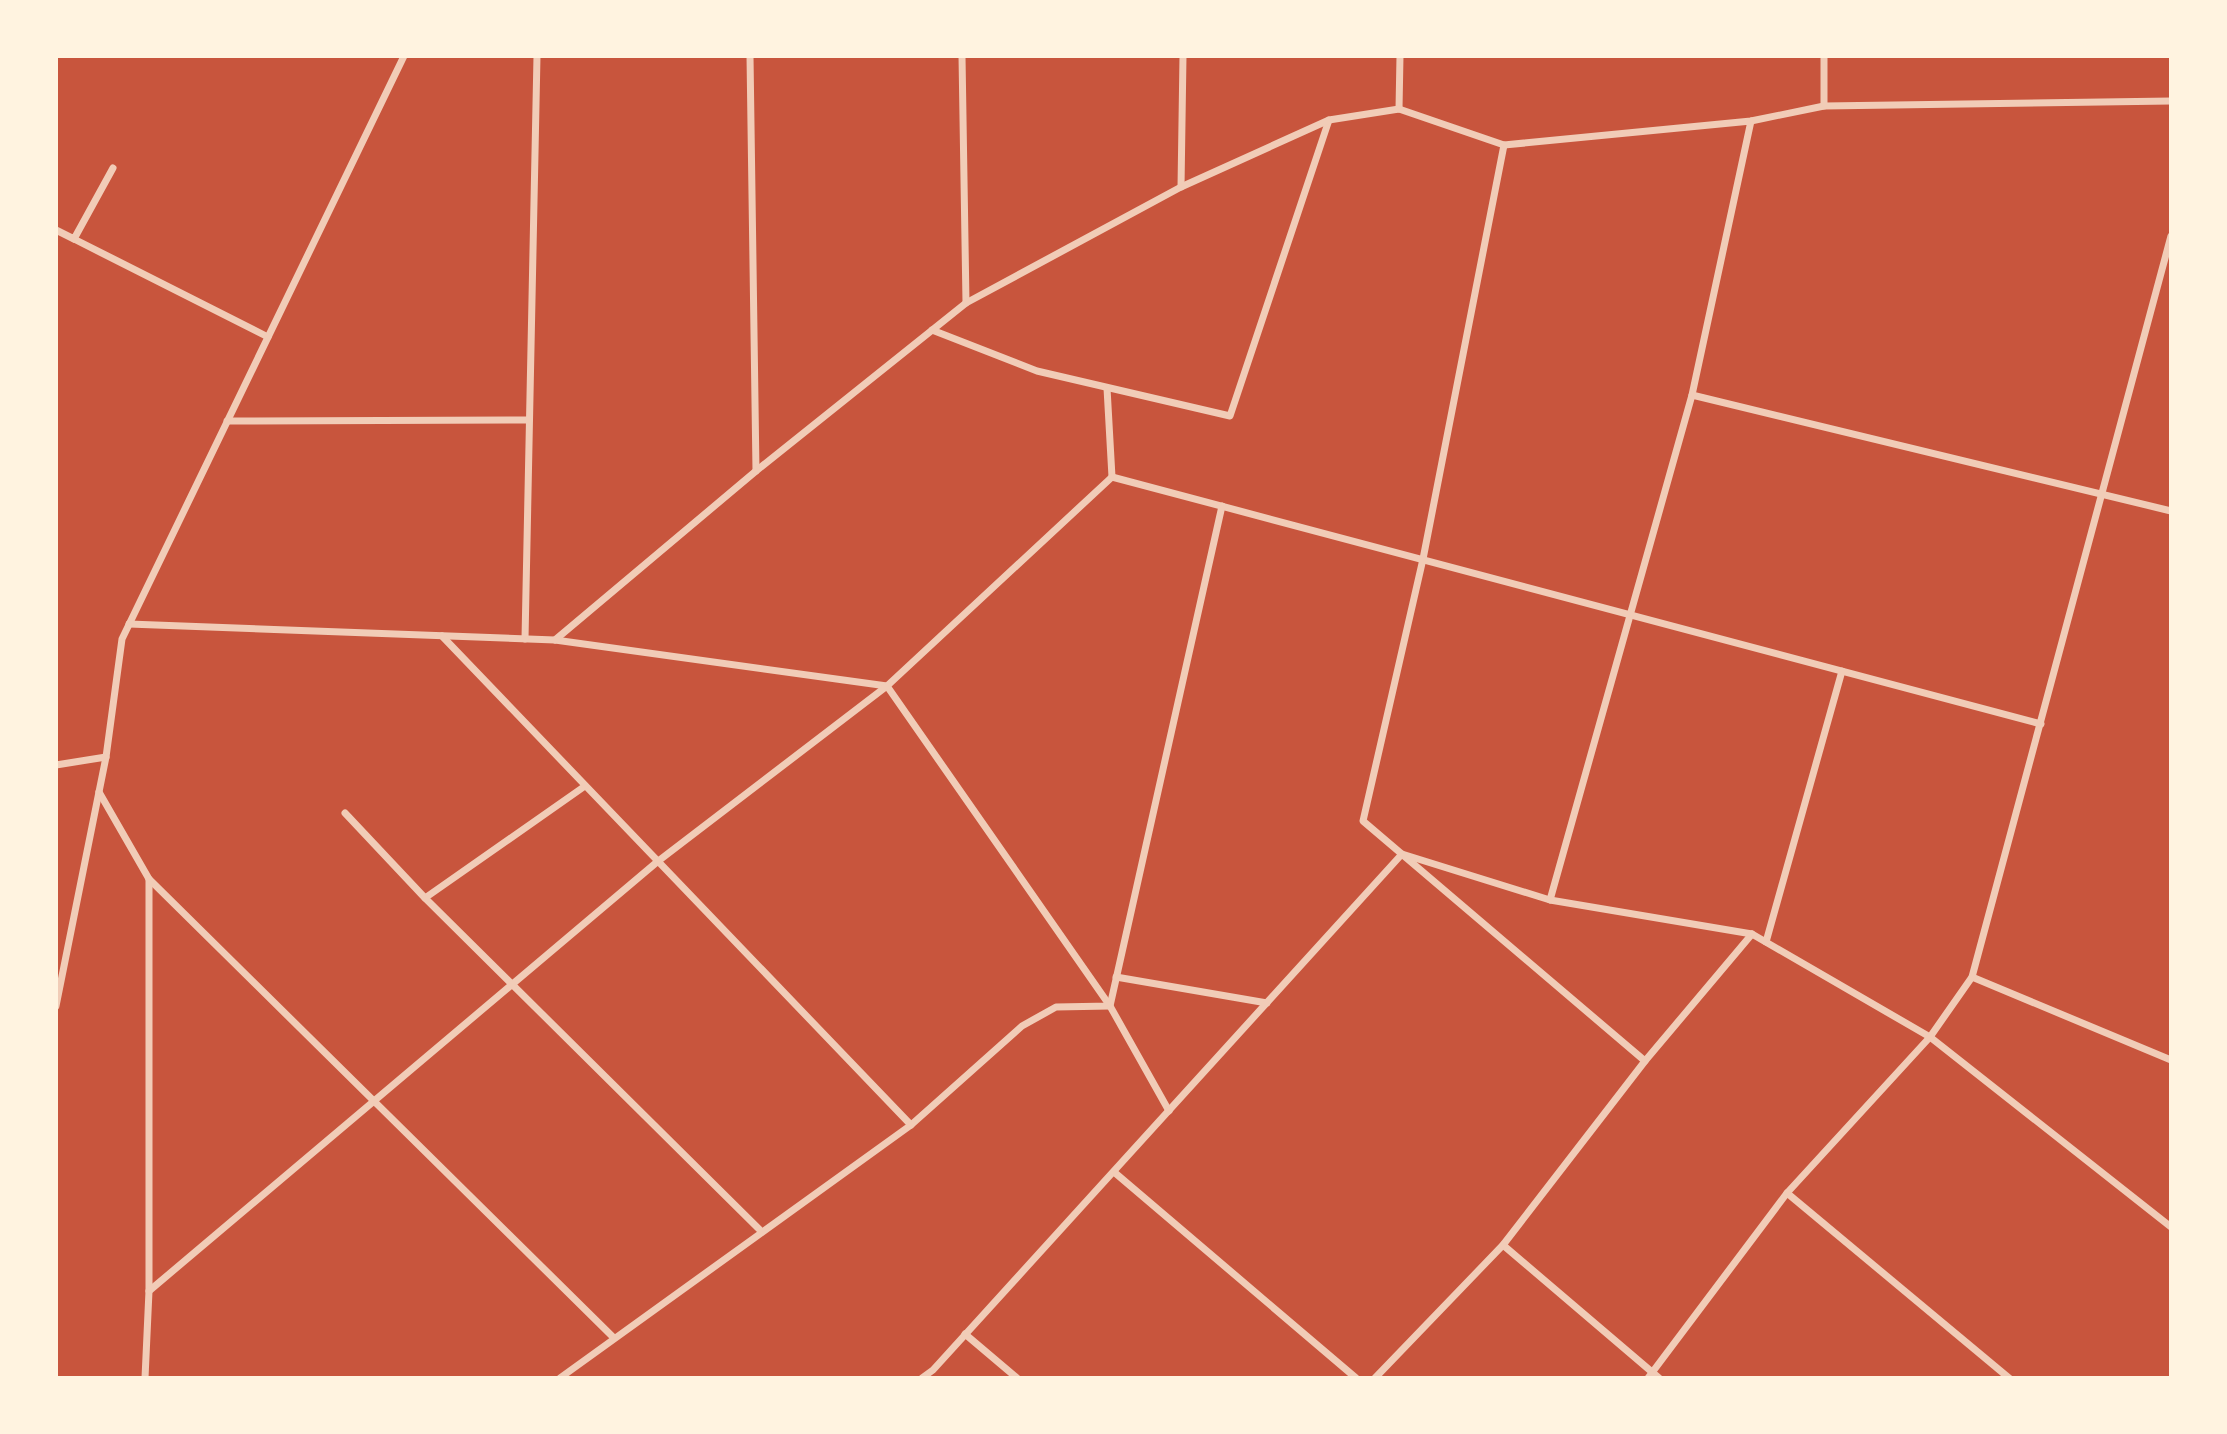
<svg xmlns="http://www.w3.org/2000/svg" width="2227" height="1434" font-family="Raleway,sans-serif">
	<style>
		.lines { fill: none; stroke-linecap: round; stroke-linejoin: round }
		.minor { stroke: #f1ccb7; stroke-width: 7 }
	</style>
	<rect width="100%" height="100%" fill="#c8553d"/>
	<g class="lines">
		<g class="minor">
			<path d="M750 56 756 471"/>
			<path d="M962 56 966 303"/>
			<path d="M1824 56V106"/>
			<path d="M1399 109 1400 56"/>
			<path d="M1504 145 1423 559 1363 821 1645 1061"/>
			<path d="M1181 187 1183 56"/>
			<path d="M56 230 74 239 113 168"/>
			<path d="M74 239 268 337"/>
			<path d="M932 330 1037 371 1230 416 1329 120"/>
			<path d="M1107 388 1112 477"/>
			<path d="M1692 395 2171 511"/>
			<path d="M227 421 529 420"/>
			<path d="M1112 477 2041 724"/>
			<path d="M129 624 555 640 887 686 1110 1006 1169 1111"/>
			<path d="M442 636 911 1125"/>
			<path d="M525 639 537 56"/>
			<path d="M555 640 756 471 966 303 1181 187 1329 120 1399 109 1504 145 1751 121 1824 106 2171 101"/>
			<path d="M56 765 106 757"/>
			<path d="M99 792 149 879V1291L145 1378"/>
			<path d="M345 813 425 898 761 1231"/>
			<path d="M149 879 614 1338"/>
			<path d="M425 898 585 786"/>
			<path d="M1550 900 1692 395 1751 121"/>
			<path d="M1766 942 1842 671"/>
			<path d="M1116 977 1267 1003"/>
			<path d="M1972 977 2171 1060"/>
			<path d="M56 1006 106 757 122 639 404 56"/>
			<path d="M1114 1172 1356 1378"/>
			<path d="M1787 1193 2009 1378"/>
			<path d="M1503 1245 1659 1378"/>
			<path d="M149 1291 657 862 887 686 1112 477"/>
			<path d="M965 1334 1017 1378"/>
			<path d="M560 1378 911 1125 1022 1026 1056 1007 1110 1006 1222 506"/>
			<path d="M922 1378 933 1370 1402 854 1550 900 1752 934 1930 1037 2171 1227"/>
			<path d="M1375 1378 1503 1245 1645 1061 1752 934"/>
			<path d="M1648 1378 1787 1193 1930 1037 1972 977 2171 236"/>
		</g>
	</g>
	<rect width="2227" height="1434" fill="none" stroke="#fff3e0" stroke-width="116"/>
</svg>
